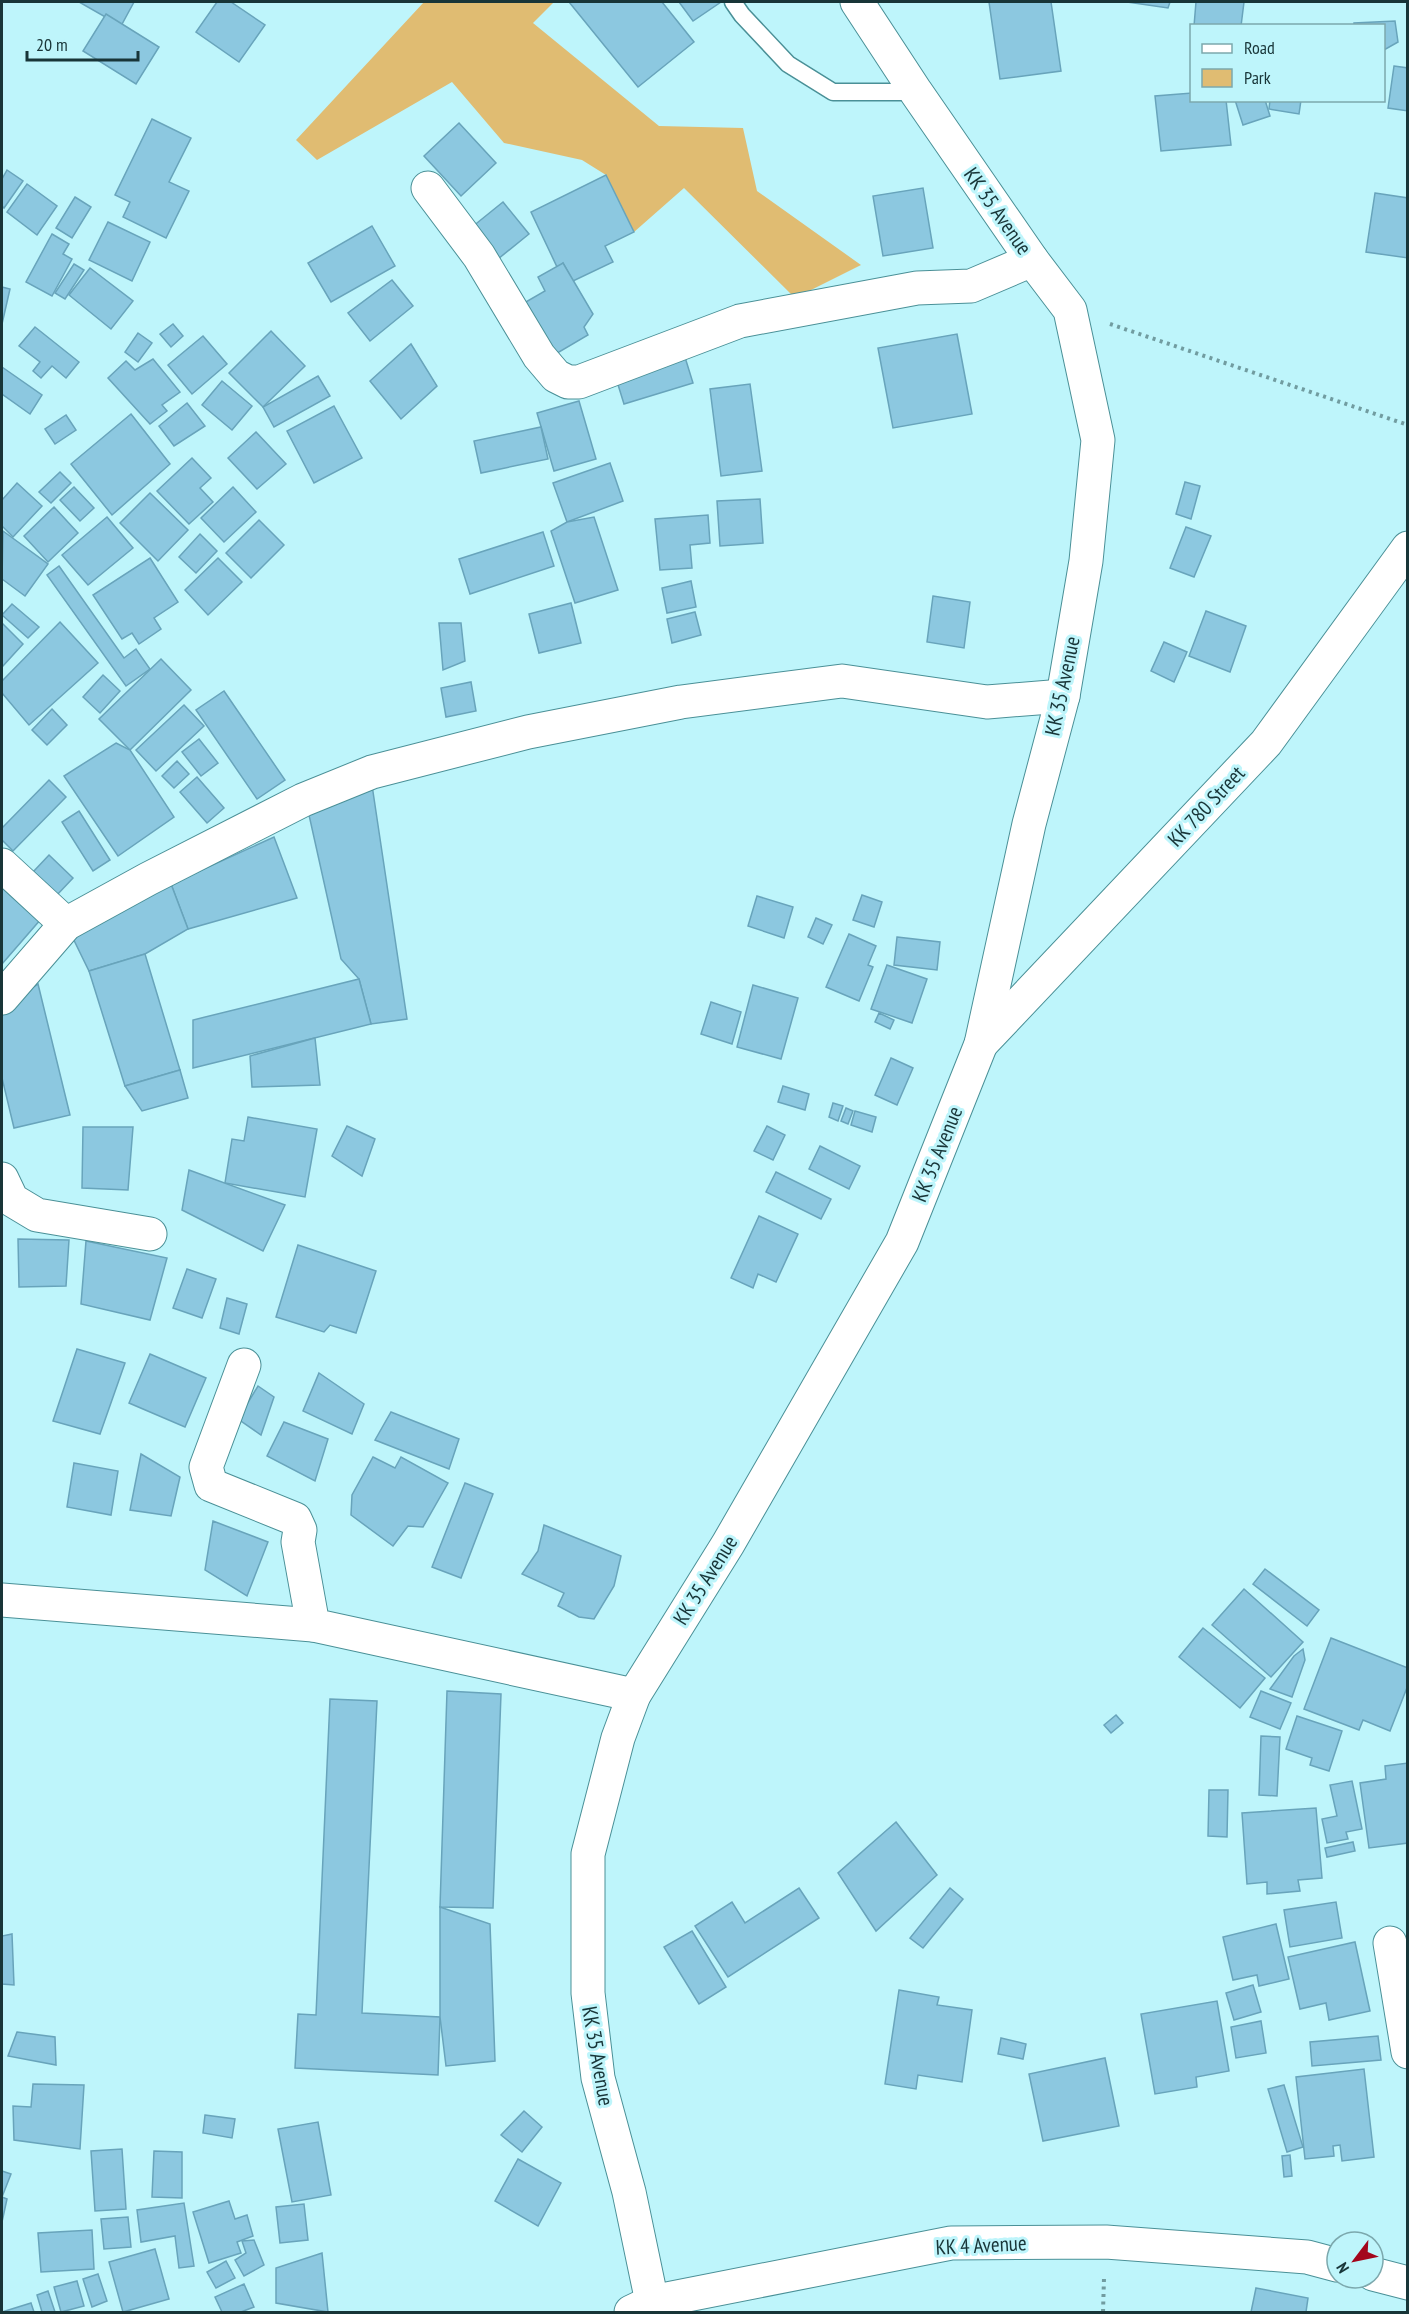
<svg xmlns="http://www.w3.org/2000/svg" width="1409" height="2314" font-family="'PT Sans Narrow',sans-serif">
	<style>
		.green { fill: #e0bc72 }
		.building { fill: #8cc8e0; stroke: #68a4bb; stroke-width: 1.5 }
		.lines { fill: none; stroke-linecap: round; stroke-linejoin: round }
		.service-casing { stroke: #4a9097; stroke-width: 19 }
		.minor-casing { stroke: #4a9097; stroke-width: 35 }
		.secondary-casing { stroke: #4a9097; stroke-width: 35 }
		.path { stroke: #719ca0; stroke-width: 4; stroke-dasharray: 3 4.5; stroke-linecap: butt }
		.service { stroke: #fff; stroke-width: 16 }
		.minor { stroke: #fff; stroke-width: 33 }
		.secondary { stroke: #fff; stroke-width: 33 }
		.labels { text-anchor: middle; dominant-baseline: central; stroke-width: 6; stroke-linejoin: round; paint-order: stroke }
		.street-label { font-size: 21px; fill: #183538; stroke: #bef5fb }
	</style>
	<rect width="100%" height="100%" fill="#bef5fb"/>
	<path class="green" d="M424 2H554L533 23 659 126 743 128 757 191 861 265 795 298 684 188 634 232 606 175 582 160 504 143 452 82 317 160 296 140Z"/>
	<g class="building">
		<path d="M79 2H134L121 26Z"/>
		<path d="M217 2H231L265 25 239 62 196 32Z"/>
		<path d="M569 2H662L694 42 638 87Z"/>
		<path d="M679 2H721L693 21Z"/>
		<path d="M989 2H1051L1061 71 1000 79Z"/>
		<path d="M1127 2H1170L1168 8Z"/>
		<path d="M1196 2H1244L1241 26H1194Z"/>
		<path d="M106 14 159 47 136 84 83 51Z"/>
		<path d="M1395 21 1398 42 1384 50V26H1354V23Z"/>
		<path d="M1394 66 1408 68V111L1388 108Z"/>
		<path d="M1192 93V100H1226L1231 145 1161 151 1155 96Z"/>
		<path d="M1235 100H1265L1270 116 1243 125Z"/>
		<path d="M1270 100H1301L1299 114 1269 109Z"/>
		<path d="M152 119 191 138 169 182 189 191 166 238 123 217 130 202 115 195Z"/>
		<path d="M459 123 496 163 461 196 424 156Z"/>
		<path d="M7 170 23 181 4 208 2 206V179Z"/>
		<path d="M606 175 634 232 605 246 613 262 573 281 563 263 558 269 531 212Z"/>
		<path d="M27 184 57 206 37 235 7 212Z"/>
		<path d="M923 188 933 248 883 256 873 196Z"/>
		<path d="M1375 193 1408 198V258L1366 252Z"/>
		<path d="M75 197 91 207 72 238 56 228Z"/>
		<path d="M503 202 529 234 498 259 472 227Z"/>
		<path d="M108 222 150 242 132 281 89 260Z"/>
		<path d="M372 226 395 266 331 302 308 263Z"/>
		<path d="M52 234 69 244 63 254 72 259 52 296 26 282Z"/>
		<path d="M563 263 593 314 584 327 588 335 554 355 524 303 545 291 538 277Z"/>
		<path d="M74 264 84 270 65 299 55 293Z"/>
		<path d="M90 268 133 301 111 329 69 295Z"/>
		<path d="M392 280 413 306 370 341 348 313Z"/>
		<path d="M2 287 10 289 2 324Z"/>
		<path d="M173 324 183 336 171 347 160 334Z"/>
		<path d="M35 327 79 362 66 378 52 366 41 378 33 371 40 362 19 346Z"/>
		<path d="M271 331 305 366 263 407 229 373Z"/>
		<path d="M138 333 152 343 138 362 125 352Z"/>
		<path d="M957 334 972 414 893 428 878 348Z"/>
		<path d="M203 336 227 364 192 394 168 365Z"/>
		<path d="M411 344 437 386 401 419 370 381Z"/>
		<path d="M684 354 693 383 624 404 615 375Z"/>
		<path d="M153 359 180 392 162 405 167 411 150 424 108 378 126 361 135 370Z"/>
		<path d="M2 367 42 395 30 414 2 394Z"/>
		<path d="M318 376 330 396 274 427 263 407Z"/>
		<path d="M222 381 252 406 232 430 202 405Z"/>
		<path d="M750 384 762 471 721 476 710 389Z"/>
		<path d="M579 401 596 459 554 471 537 413Z"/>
		<path d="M187 403 205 426 174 446 159 426Z"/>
		<path d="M334 406 362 458 314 483 287 431Z"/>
		<path d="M131 414 170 464 112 515 71 464Z"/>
		<path d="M66 415 76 430 55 444 45 429Z"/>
		<path d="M541 427 548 459 481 473 474 441Z"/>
		<path d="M256 432 286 464 257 489 228 458Z"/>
		<path d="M192 458 211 478 200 488 213 502 189 524 157 491Z"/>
		<path d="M610 463 623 501 567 522 553 483Z"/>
		<path d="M60 472 71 483 51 503 39 492Z"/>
		<path d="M1185 482 1200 486 1191 519 1176 514Z"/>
		<path d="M17 483 42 506 13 537 2 526V500Z"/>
		<path d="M74 487 94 508 80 521 60 500Z"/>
		<path d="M233 487 256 512 224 542 201 518Z"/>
		<path d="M150 493 188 530 158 561 120 523Z"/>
		<path d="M760 499 763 543 720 546 717 501Z"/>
		<path d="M54 507 78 533 48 562 24 536Z"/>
		<path d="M708 515 710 543 690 545 692 568 660 570 655 519Z"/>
		<path d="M107 517 133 548 88 585 62 555Z"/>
		<path d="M594 517 618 590 575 603 551 531 567 522Z"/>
		<path d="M259 520 284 545 251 578 226 553Z"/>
		<path d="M1186 527 1211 536 1194 577 1170 568Z"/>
		<path d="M3 531 48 564 25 596 2 579Z"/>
		<path d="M543 532 554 566 470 594 459 559Z"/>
		<path d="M200 534 217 551 196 573 179 557Z"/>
		<path d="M150 558 178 602 154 618 161 629 139 644 132 633 122 639 93 595Z"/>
		<path d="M218 558 242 582 208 615 185 590Z"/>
		<path d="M59 566 124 658 136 649 150 669 126 686 47 575Z"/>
		<path d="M691 581 696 607 667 613 662 588Z"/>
		<path d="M933 596 970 602 964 648 927 642Z"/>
		<path d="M571 603 581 643 539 653 529 614Z"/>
		<path d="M12 604 39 627 28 638 2 615Z"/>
		<path d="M1206 611 1246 626 1230 672 1189 656Z"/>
		<path d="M695 612 701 635 672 643 667 619Z"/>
		<path d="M60 622 98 663 29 725 2 693V681Z"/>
		<path d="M2 623 23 644 2 667Z"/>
		<path d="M439 623H461L465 661 443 670Z"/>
		<path d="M1164 642 1187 652 1174 682 1151 671Z"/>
		<path d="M161 659 191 690 130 750 99 719Z"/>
		<path d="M103 675 120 691 100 713 83 697Z"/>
		<path d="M471 682 476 711 446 717 441 688Z"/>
		<path d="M224 691 285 780 257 799 196 710Z"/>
		<path d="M184 705 204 726 156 771 136 750Z"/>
		<path d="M52 709 67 725 47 745 32 730Z"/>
		<path d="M199 739 218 763 201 776 182 752Z"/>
		<path d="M116 743 130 750 174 817 118 856 64 776Z"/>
		<path d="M177 761 189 774 174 788 162 776Z"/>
		<path d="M197 777 224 808 207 823 180 792Z"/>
		<path d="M49 780 66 797 13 851 2 840V828Z"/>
		<path d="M372 785 407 1019 371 1024 359 979 341 959 307 806Z"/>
		<path d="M79 811 110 860 93 871 62 822Z"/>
		<path d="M274 837 297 898 188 929 171 884Z"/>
		<path d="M49 855 73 878 57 895 33 872Z"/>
		<path d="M2 884 41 919 2 964Z"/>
		<path d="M171 884 188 929 145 954 89 971 66 924Z"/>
		<path d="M862 895 882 902 874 927 853 920Z"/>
		<path d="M757 896 793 907 784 938 748 926Z"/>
		<path d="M816 918 832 925 823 944 808 937Z"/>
		<path d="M849 934 876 946 868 965 873 967 859 1001 826 987Z"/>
		<path d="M897 937 940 942 937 970 894 965Z"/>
		<path d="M145 954 180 1070 125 1086 89 971Z"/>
		<path d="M887 965 927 979 912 1023 871 1009Z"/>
		<path d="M359 979 371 1024 193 1068V1020Z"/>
		<path d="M38 984 70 1115 14 1128 2 1078V1006Z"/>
		<path d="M753 985 798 998 781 1059 737 1047Z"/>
		<path d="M711 1002 741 1012 732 1044 701 1034Z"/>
		<path d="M879 1013 894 1020 890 1029 875 1022Z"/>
		<path d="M315 1038 320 1085 252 1087 250 1056Z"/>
		<path d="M891 1058 913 1068 897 1105 875 1095Z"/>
		<path d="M180 1070 188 1098 142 1111 125 1086Z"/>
		<path d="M783 1086 809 1094 805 1110 778 1102Z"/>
		<path d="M833 1103 843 1106 838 1121 829 1117Z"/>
		<path d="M846 1108 853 1111 848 1124 841 1121Z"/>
		<path d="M855 1111 876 1117 872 1132 851 1125Z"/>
		<path d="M248 1117 317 1129 305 1197 225 1183 232 1139 244 1141Z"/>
		<path d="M347 1126 375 1139 362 1176 332 1156Z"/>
		<path d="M767 1126 785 1135 773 1160 754 1151Z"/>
		<path d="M83 1127H133L128 1190 82 1188Z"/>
		<path d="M820 1146 860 1166 849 1189 809 1169Z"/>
		<path d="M189 1170 285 1205 263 1251 182 1210Z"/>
		<path d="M776 1172 831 1199 821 1219 766 1192Z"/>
		<path d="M759 1216 798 1234 776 1282 758 1274 753 1288 731 1278Z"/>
		<path d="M18 1239 69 1240 66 1286 19 1287Z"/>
		<path d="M86 1241 167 1258 150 1320 81 1304Z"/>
		<path d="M298 1245 376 1271 356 1333 330 1325 324 1332 276 1317Z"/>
		<path d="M187 1269 216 1279 202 1318 173 1308Z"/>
		<path d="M227 1298 247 1304 239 1334 220 1328Z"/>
		<path d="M77 1349 125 1363 100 1434 53 1421Z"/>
		<path d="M150 1354 206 1378 185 1427 129 1403Z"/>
		<path d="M319 1373 364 1404 352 1434 303 1411Z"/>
		<path d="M258 1386 274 1397 261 1435 238 1419Z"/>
		<path d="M391 1412 459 1439 449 1469 375 1440Z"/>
		<path d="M284 1422 328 1439 315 1481 267 1456Z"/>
		<path d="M141 1454 180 1477 171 1516 130 1510Z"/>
		<path d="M373 1457 395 1468 401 1457 448 1483 423 1527 408 1526 393 1546 351 1515 352 1495Z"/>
		<path d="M74 1463 118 1471 111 1515 67 1507Z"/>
		<path d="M465 1483 493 1494 461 1578 432 1567Z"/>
		<path d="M213 1521 268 1542 247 1596 205 1570Z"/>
		<path d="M544 1525 621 1556 614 1586 594 1619 579 1617 558 1606 564 1593 522 1574 538 1551Z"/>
		<path d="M1265 1569 1319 1610 1307 1626 1253 1584Z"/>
		<path d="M1244 1589 1303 1642 1271 1677 1212 1625Z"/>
		<path d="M1203 1628 1265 1678 1240 1708 1179 1657Z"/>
		<path d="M1331 1638 1408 1668V1685L1390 1731 1363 1720 1359 1730 1304 1709Z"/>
		<path d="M1303 1649 1305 1660 1292 1697 1270 1689 1294 1656Z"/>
		<path d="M447 1691 501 1694 493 1908 440 1907Z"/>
		<path d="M1261 1691 1291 1703 1280 1729 1250 1717Z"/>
		<path d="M330 1699 377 1701 362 2013 440 2017 438 2075 295 2068 298 2014 316 2015Z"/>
		<path d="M1116 1715 1123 1723 1111 1733 1104 1725Z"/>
		<path d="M1297 1716 1342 1731 1329 1771 1310 1765 1312 1758 1286 1749Z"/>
		<path d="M1261 1736 1280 1737 1277 1796 1259 1795Z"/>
		<path d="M1408 1763V1843L1369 1848 1360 1783 1386 1779 1385 1766Z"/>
		<path d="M1352 1781 1362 1829 1346 1832 1348 1839 1327 1843 1322 1819 1337 1816 1330 1785Z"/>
		<path d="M1209 1790H1228L1227 1837 1208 1836Z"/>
		<path d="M1316 1808 1322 1878 1298 1880 1300 1891 1267 1894V1882L1247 1884 1242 1813Z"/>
		<path d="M896 1822 937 1875 876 1931 838 1873Z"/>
		<path d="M1353 1842 1355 1851 1327 1857 1325 1848Z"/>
		<path d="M799 1888 819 1918 728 1977 695 1926 732 1902 745 1923Z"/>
		<path d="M950 1888 963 1899 923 1948 910 1938Z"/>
		<path d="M1336 1902 1342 1938 1290 1947 1284 1910Z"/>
		<path d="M440 1907 490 1924 495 2061 446 2066 440 2017Z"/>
		<path d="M1276 1924 1289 1979 1259 1986 1257 1975 1233 1980 1223 1937Z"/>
		<path d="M692 1931 726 1987 699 2004 664 1947Z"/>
		<path d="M12 1934 14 1985 2 1984V1936Z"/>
		<path d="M1355 1942 1370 2011 1329 2020 1326 2003 1300 2009 1288 1957Z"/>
		<path d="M1253 1985 1261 2012 1234 2020 1226 1993Z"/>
		<path d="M899 1990 939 1997 937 2005 972 2010 962 2082 918 2075 916 2089 885 2084Z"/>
		<path d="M1217 2001 1229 2071 1196 2077 1197 2087 1155 2094 1141 2014Z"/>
		<path d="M1261 2021 1266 2053 1236 2058 1231 2027Z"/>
		<path d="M17 2032 55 2037 56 2065 8 2056Z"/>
		<path d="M1378 2036 1381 2060 1312 2066 1310 2042Z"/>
		<path d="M1001 2038 1026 2044 1023 2059 998 2054Z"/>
		<path d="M1105 2058 1119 2126 1043 2141 1029 2074Z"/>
		<path d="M1364 2069 1374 2157 1342 2161 1340 2145 1333 2146 1334 2156 1305 2159 1296 2077Z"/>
		<path d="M33 2084 84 2085 80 2149 14 2140 13 2106 31 2107Z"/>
		<path d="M1284 2085 1303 2147 1287 2152 1268 2089Z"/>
		<path d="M524 2111 542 2127 522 2152 501 2135Z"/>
		<path d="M205 2115 235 2119 232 2138 203 2133Z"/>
		<path d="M318 2122 331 2195 292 2202 278 2129Z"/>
		<path d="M122 2149 126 2209 95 2211 91 2151Z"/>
		<path d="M154 2151 182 2152V2198L152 2197Z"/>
		<path d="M1290 2155 1292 2176 1284 2177 1282 2156Z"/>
		<path d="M518 2159 561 2183 538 2226 495 2201Z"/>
		<path d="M2 2171 11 2174 2 2197 7 2199 2 2222Z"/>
		<path d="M229 2201 235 2219 247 2215 253 2236 237 2242 241 2253 209 2263 193 2212Z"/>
		<path d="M184 2203 194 2266 179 2268 175 2236 141 2242 137 2210Z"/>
		<path d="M304 2204 308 2240 280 2243 276 2207Z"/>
		<path d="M128 2217 131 2247 104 2249 101 2219Z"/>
		<path d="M92 2230 94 2269 41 2272 38 2233Z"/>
		<path d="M254 2240 264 2265 244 2276 235 2260 246 2253 242 2241Z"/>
		<path d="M155 2249 169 2299 123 2312 109 2262Z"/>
		<path d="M322 2253 328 2312 276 2303V2268Z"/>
		<path d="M226 2261 235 2278 216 2288 207 2272Z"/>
		<path d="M98 2274 107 2301 92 2307 83 2279Z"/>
		<path d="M77 2281 84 2306 61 2312 54 2287Z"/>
		<path d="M244 2284 254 2307 241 2312H222L215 2297Z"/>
		<path d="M1256 2288 1308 2298 1306 2312H1251Z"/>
		<path d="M48 2291 55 2312H42L37 2295Z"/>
		<path d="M31 2303 34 2312H2Z"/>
	</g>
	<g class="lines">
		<defs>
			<path id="service" d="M733 2 742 15 788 64 833 92H916"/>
			<g id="minor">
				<path d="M428 188 479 256 539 356 556 376 568 382H579L740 321 917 288 971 286 1032 260"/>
				<path d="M2 865 66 924"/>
				<path d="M2 998 66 924 148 879 303 800 372 772 528 732 681 702 842 681 987 702 1063 696"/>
				<path d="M981 1044 1266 743 1408 548"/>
				<path d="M2 1179 12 1200 37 1215 150 1234"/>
				<path d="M244 1365 206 1467 211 1485 295 1519 300 1530 298 1542 313 1625 634 1695"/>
				<path d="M2 1600 313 1625"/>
				<path d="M1390 1943 1408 2052"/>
			</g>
			<g id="secondary">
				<path d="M1373 2274 1408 2283"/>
				<path d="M652 2302 629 2192 598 2078 588 1993V1854L618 1738 634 1695 728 1544 902 1242 981 1044 1029 824 1063 696 1086 561 1098 440 1070 310 1032 260 916 92 857 2"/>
				<path d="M631 2312 652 2302 951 2243 1106 2242 1307 2257 1337 2265"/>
			</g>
		</defs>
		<use href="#service" class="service-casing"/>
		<use href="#minor" class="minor-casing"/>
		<use href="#secondary" class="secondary-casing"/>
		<g class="path">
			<path d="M1110 324 1408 425"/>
			<path d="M1103 2312 1104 2278"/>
		</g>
		<use href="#service" class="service"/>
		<use href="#minor" class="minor"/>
		<use href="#secondary" class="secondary"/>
	</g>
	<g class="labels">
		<g class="street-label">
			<text transform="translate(998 211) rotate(55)">KK 35 Avenue</text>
			<text transform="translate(1062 686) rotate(-78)">KK 35 Avenue</text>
			<text transform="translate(1206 806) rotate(-47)">KK 780 Street</text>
			<text transform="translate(937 1154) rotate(-68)">KK 35 Avenue</text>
			<text transform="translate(705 1580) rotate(-58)">KK 35 Avenue</text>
			<text transform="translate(598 2056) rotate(80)">KK 35 Avenue</text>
			<text transform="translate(981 2245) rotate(-3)">KK 4 Avenue</text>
		</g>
	</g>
	<rect width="1409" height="2314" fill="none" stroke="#183538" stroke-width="6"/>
	<rect x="1190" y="24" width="195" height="78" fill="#bef5fb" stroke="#7ca8ad" stroke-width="1.5"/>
	<rect x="1202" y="44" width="30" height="9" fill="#ffffff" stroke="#7ca8ad" stroke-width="1.5"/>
	<text x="1244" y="54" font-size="18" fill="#183538">Road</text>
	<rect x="1202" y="69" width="30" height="18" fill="#e0bc72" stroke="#7ca8ad" stroke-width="1.5"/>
	<text x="1244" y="84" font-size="18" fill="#183538">Park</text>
	<g transform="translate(1355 2260) rotate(238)"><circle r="28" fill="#bef5fb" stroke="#7ca8ad" stroke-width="1.5"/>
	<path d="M0-4.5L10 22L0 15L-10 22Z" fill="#a3061c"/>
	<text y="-9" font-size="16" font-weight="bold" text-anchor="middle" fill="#183538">N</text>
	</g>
	<path d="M27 51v9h111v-9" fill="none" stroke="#183538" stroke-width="3"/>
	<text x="36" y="51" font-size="18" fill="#183538" stroke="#bef5fb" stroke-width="4.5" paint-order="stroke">20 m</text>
</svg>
